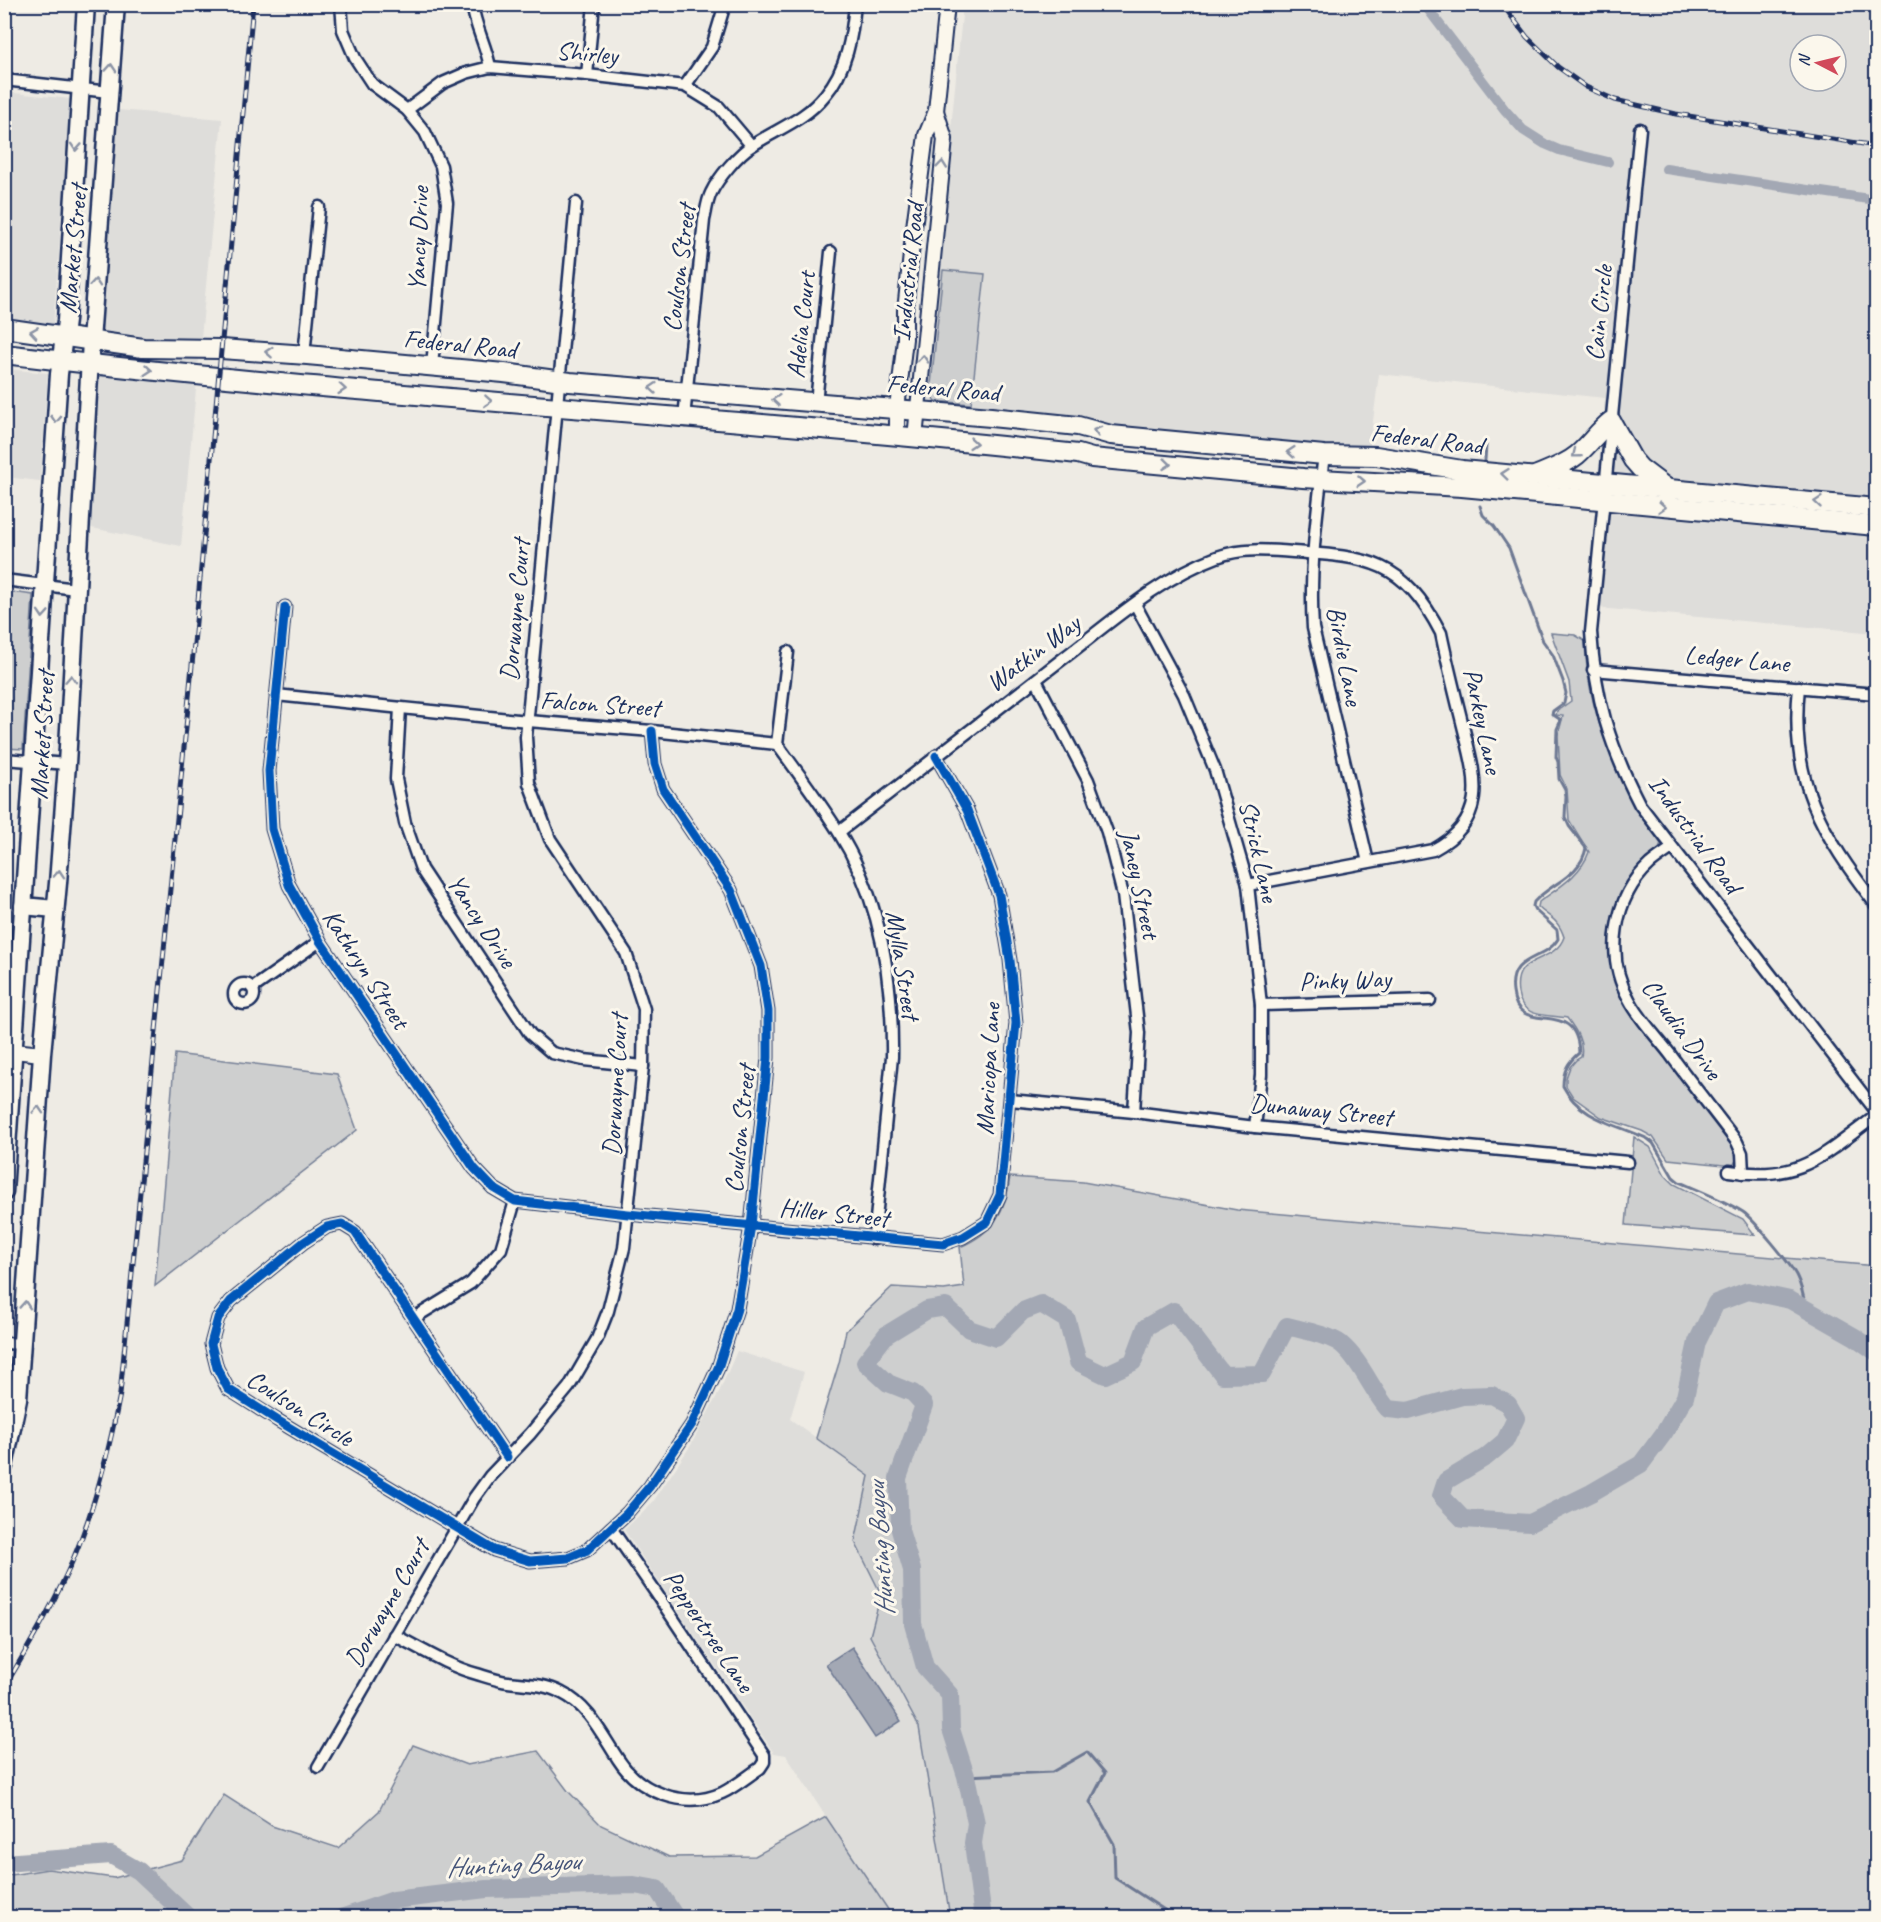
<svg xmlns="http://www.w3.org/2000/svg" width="1881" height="1922" font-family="Caveat,sans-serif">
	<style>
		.built { fill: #deddda; fill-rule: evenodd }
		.green { fill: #cecfcf; stroke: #747f96; stroke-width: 1.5 }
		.water { fill: #a3a8b4; stroke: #6d7892; stroke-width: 1.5 }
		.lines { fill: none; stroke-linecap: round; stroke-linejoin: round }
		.stream { stroke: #6d7892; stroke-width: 3 }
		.canal { stroke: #a3a8b4; stroke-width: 10 }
		.river { stroke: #a3a8b4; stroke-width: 18 }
		.minor-casing { stroke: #1b2f5e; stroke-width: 15 }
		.tertiary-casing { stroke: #1b2f5e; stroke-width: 18 }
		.secondary-casing { stroke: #1b2f5e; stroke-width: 21 }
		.primary-casing { stroke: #1b2f5e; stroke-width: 22 }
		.minor { stroke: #fbf7ec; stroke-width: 10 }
		.tertiary { stroke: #fbf7ec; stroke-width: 14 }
		.secondary { stroke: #fbf7ec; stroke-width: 16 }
		.primary { stroke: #fbf7ec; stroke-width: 18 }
		.rail-casing { stroke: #1b2f5e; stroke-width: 5 }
		.rail { stroke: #fbf7ec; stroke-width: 3; stroke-dasharray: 9; stroke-linecap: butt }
		.cycleway-casing { stroke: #fbf7ec; stroke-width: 13 }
		.cycleway { stroke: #0057b8; stroke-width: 9 }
		.oneway { stroke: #8b93a5 }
		.labels { text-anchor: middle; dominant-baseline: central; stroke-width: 6; stroke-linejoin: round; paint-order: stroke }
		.street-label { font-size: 26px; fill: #1b2f5e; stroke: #fbf7ec }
		.water-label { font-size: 27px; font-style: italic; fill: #445378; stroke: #fbf7ec }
	</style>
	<rect width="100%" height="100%" fill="#eeebe4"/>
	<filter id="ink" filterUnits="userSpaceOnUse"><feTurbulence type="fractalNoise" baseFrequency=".0167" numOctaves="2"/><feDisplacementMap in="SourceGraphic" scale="12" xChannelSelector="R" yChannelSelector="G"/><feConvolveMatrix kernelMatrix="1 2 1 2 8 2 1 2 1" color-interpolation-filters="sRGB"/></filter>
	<g filter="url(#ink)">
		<g class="built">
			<path d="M963 5H1876V633L1598 608V477L1605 398 1379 374 1369 452 924 405ZM1800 45H1836V81H1800Z"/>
			<path d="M5 92 71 99 53 326 5 320Z"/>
			<path d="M119 110 222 119 181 546 87 527 97 329Z"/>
			<path d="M5 369 48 373 40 481 5 477Z"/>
			<path d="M737 1351 804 1372 790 1419 869 1476 855 1542 881 1594 870 1636 919 1727 950 1917H893L888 1913 786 1755 774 1753 624 1530 653 1502 691 1445 720 1390Z"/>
		</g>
		<g class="green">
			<path d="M943 270 985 274 971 404 935 401 930 394Z"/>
			<path d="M5 591 33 595 23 749 5 748Z"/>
			<path d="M1551 633 1575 635 1585 641C1587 716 1618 783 1661 844L1658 852C1647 866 1624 890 1617 906 1590 971 1634 1018 1671 1065 1691 1091 1712 1118 1732 1144L1737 1158 1733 1166 1668 1159 1653 1137 1642 1131 1601 1117 1573 1097 1566 1086V1078L1570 1067 1576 1060 1581 1057C1584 1042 1576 1030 1567 1018 1547 1014 1522 1019 1518 993 1512 952 1554 966 1564 937 1558 918 1549 918 1538 907L1539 902C1558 888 1581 875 1589 852L1569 820 1567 789 1560 775 1558 735 1563 716 1556 715 1557 711 1571 701 1569 682Z"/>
			<path d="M175 1054 337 1074 357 1130 155 1286Z"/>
			<path d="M1634 1137 1650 1147 1665 1175 1674 1184 1743 1219 1755 1235 1626 1225Z"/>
			<path d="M1010 1177 1083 1182 1237 1210 1876 1266V1917H950L919 1727 870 1636 881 1594 855 1542 869 1476 816 1438 839 1363 846 1331 892 1287 944 1290 964 1287 960 1247C993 1233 1006 1212 1010 1177Z"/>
			<path d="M413 1745 467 1765 538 1751 568 1791 601 1825 669 1857 755 1856 826 1817 893 1917H5V1876L48 1869 114 1878 182 1860 224 1795 272 1826 338 1848 379 1811Z"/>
		</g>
		<path class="water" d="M852 1647 901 1721 875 1738 826 1664Z"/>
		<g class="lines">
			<g class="stream">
				<path d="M1485 460 1486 445"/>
				<path d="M1480 506 1483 515 1494 526 1509 548 1543 641 1553 655 1563 681 1566 693 1564 703 1553 711 1552 714 1561 720 1557 729 1556 757 1558 762 1559 779 1565 790 1566 796 1565 817 1569 826 1586 848C1581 876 1551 883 1534 902L1533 906 1535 910 1557 930 1558 939C1544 962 1508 954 1513 992 1518 1040 1577 994 1579 1053 1568 1062 1563 1071 1563 1086 1580 1119 1616 1124 1648 1139L1653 1143 1673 1177 1679 1182C1700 1191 1723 1200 1743 1212 1754 1220 1791 1264 1797 1277 1802 1287 1804 1298 1806 1309"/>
				<path d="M966 1776 1052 1772 1087 1752 1105 1773 1090 1802 1114 1844 1115 1878 1166 1911 1165 1918"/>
			</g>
			<g class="canal">
				<path d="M1424 4 1505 110 1523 130 1545 144 1559 150 1608 162"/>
				<path d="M1666 169 1869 199 1876 203"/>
			</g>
			<g class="river">
				<path d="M4 1863 111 1855 139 1871 189 1918"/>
				<path d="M341 1918 394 1900 486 1889 634 1885 657 1889 676 1918"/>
				<path d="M983 1918 973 1843 976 1823 966 1776 951 1729 950 1695 925 1667 913 1624 912 1570 900 1530 898 1478 924 1405 913 1393 888 1383 865 1362 886 1335 927 1310 946 1307 969 1329 996 1338 1023 1311 1041 1304 1067 1320 1078 1362 1105 1375 1133 1362 1146 1327 1174 1311 1223 1375 1262 1374 1287 1326C1302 1330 1329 1335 1341 1344 1361 1361 1371 1389 1388 1409L1408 1411 1462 1396 1492 1395 1508 1404 1516 1418 1505 1441 1486 1457 1446 1481 1441 1496 1463 1519 1530 1523 1591 1493 1641 1464 1664 1433 1685 1397 1697 1342 1716 1303 1748 1291 1790 1300 1855 1337 1876 1352"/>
			</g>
			<defs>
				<g id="minor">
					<path d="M341 4 343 30 355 58 372 84 407 110 425 132 441 166 447 203 432 366"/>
					<path d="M472 4C475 27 486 45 490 67"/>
					<path d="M587 75 594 4"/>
					<path d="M4 80 109 92"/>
					<path d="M685 86 712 47 725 4"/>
					<path d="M407 110 443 83 466 73 490 67 587 75 685 86 719 107 751 145"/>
					<path d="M1640 129 1591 632C1595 698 1609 745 1640 805L1876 1111"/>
					<path d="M304 355 319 207"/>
					<path d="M816 403 831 252"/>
					<path d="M684 418 704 220C706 212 707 201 711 193 718 178 739 153 753 145 779 128 805 120 825 95 847 69 852 37 855 4"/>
					<path d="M1324 455C1317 512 1309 570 1313 628L1368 862"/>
					<path d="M4 580 76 589"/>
					<path d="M1135 604 1184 695 1215 770 1248 885 1261 1005V1075L1255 1127"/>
					<path d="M285 607 269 771 272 829 289 885 320 941 474 1168 493 1188 515 1201 628 1214 943 1244 963 1237 987 1222 1000 1195 1016 1023 1010 960 999 895 967 810 936 756"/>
					<path d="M788 652 777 744C798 773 819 801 838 831 880 897 893 980 892 1057L874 1239"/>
					<path d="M1593 670 1876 694"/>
					<path d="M1036 680 1088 780 1107 832 1123 895 1139 1033 1134 1112"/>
					<path d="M1799 687C1789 781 1822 834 1876 905"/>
					<path d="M276 695 528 721 652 731 777 744"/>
					<path d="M400 708 396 779 405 823 421 869 530 1034 552 1053 584 1060 643 1066"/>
					<path d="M4 759 67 764"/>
					<path d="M839 832C914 774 990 715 1065 657 1112 621 1160 578 1217 557 1241 548 1267 550 1293 552 1369 557 1403 560 1441 633 1447 662 1454 690 1461 718 1474 772 1493 818 1433 850L1248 885"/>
					<path d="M1672 848C1665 853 1657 858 1650 864 1613 898 1605 957 1629 999 1639 1019 1657 1037 1670 1054 1692 1084 1715 1113 1737 1142L1742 1153 1743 1173"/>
					<circle cx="244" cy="994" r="10"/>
					<path d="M253 988 320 941"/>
					<path d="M1261 1005 1430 1000"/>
					<path d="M1010 1100 1134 1112 1255 1127 1628 1162"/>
					<path d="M1729 1171C1802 1182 1822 1155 1876 1116"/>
					<path d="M414 1318 471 1283 501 1249 515 1201"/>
					<path d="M4 1343 23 1344"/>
					<path d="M507 1457 355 1232 342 1224 327 1227 304 1242 231 1301 218 1318 211 1344 217 1368 228 1389 277 1420 494 1550 530 1561 568 1558 587 1550 627 1513 650 1486 692 1424 718 1368 737 1309 751 1226 768 1058V1011L761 966 731 890 663 789 655 764 652 731"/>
					<path d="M394 1635C421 1649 448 1666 477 1674 487 1677 498 1681 508 1682 527 1684 545 1684 562 1693 589 1706 602 1735 618 1759 639 1792 684 1810 722 1793 735 1787 748 1776 760 1768L764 1762V1755L656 1593 611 1528"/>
					<path d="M318 1767 474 1498 490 1476 530 1434 569 1387 597 1339 608 1311 624 1248 643 1066 644 1009 626 953 550 839 529 783 526 737 576 203"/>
				</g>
				<g id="tertiary">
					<path d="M897 436V409L905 339V311L913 235 926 135 936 111 947 4"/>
					<path d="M915 438 945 139 936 111"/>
					<path d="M4 1050 42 1054"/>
				</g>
				<g id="secondary">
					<path d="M23 906 55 909"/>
					<path d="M4 1192 59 374 66 321 86 4"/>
					<path d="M4 1466 18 1399 42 1054 58 883 67 764 91 341 116 4"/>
				</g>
				<g id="primary">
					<path d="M4 328 143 348 221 349 307 355 504 373 570 382 991 417 1078 426 1111 435 1324 455 1376 456 1462 470 1876 508"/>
					<path d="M4 354C361 397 720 415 1078 454L1092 458 1303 478 1462 487 1876 526"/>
					<path d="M1535 476C1549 470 1565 465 1577 455 1590 444 1598 431 1611 421L1633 460 1640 468 1669 490"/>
				</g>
			</defs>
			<use href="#minor" class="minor-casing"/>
			<use href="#tertiary" class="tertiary-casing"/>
			<use href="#secondary" class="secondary-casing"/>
			<use href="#primary" class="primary-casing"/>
			<use href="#minor" class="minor"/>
			<use href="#tertiary" class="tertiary"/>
			<use href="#secondary" class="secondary"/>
			<use href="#primary" class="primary"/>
			<defs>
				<g id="rail">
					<path d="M1502 4 1527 37 1558 67 1586 87 1615 100 1676 114 1876 146"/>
					<path d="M4 1688C28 1647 53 1606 72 1562 95 1508 109 1451 120 1394L190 687 253 4"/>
				</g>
			</defs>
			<use href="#rail" class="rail-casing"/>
			<use href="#rail" class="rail"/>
			<defs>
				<g id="cycleway">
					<path d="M285 607 269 771 272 829 289 885 320 941 474 1168 493 1188 515 1201 628 1214 943 1244 963 1237 987 1222 1000 1195 1016 1023 1010 960 999 895 967 810 936 756"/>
					<path d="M507 1457 355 1232 342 1224 327 1227 304 1242 231 1301 218 1318 211 1344 217 1368 228 1389 277 1420 494 1550 530 1561 568 1558 587 1550 627 1513 650 1486 692 1424 718 1368 737 1309 751 1226 768 1058V1011L761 966 731 890 663 789 655 764 652 731"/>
				</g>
			</defs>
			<use href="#cycleway" class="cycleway-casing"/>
			<use href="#cycleway" class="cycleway"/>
		</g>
		<defs><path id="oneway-chevron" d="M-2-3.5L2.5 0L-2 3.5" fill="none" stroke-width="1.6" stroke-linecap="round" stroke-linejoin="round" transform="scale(1.5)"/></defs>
		<g class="oneway">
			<use href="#oneway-chevron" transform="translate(111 68) rotate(-86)"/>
			<use href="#oneway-chevron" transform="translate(76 147) rotate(94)"/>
			<use href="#oneway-chevron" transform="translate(942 165) rotate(-84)"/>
			<use href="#oneway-chevron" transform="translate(95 283) rotate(-86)"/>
			<use href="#oneway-chevron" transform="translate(34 332) rotate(-171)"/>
			<use href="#oneway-chevron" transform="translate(269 352) rotate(-176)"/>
			<use href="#oneway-chevron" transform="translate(923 359) rotate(-85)"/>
			<use href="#oneway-chevron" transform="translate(148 370) rotate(5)"/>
			<use href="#oneway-chevron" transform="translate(653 388) rotate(-175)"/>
			<use href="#oneway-chevron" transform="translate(342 389) rotate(5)"/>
			<use href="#oneway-chevron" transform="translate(776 400) rotate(-175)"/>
			<use href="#oneway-chevron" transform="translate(488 401) rotate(4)"/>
			<use href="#oneway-chevron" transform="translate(56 419) rotate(94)"/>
			<use href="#oneway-chevron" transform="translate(1097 431) rotate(-164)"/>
			<use href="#oneway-chevron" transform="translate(973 443) rotate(5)"/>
			<use href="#oneway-chevron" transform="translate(1291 452) rotate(-175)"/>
			<use href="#oneway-chevron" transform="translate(1576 454) rotate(141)"/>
			<use href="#oneway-chevron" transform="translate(1167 464) rotate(6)"/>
			<use href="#oneway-chevron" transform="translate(1505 474) rotate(-174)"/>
			<use href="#oneway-chevron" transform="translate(1361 481) rotate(4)"/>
			<use href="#oneway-chevron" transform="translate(1818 502) rotate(-175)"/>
			<use href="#oneway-chevron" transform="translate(1662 507) rotate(4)"/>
			<use href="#oneway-chevron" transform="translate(43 614) rotate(94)"/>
			<use href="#oneway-chevron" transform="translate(71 679) rotate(-87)"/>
			<use href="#oneway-chevron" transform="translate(59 874) rotate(-86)"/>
			<use href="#oneway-chevron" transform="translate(38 1110) rotate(-86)"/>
			<use href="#oneway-chevron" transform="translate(25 1305) rotate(-86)"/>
		</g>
	</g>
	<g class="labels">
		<g class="street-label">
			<text transform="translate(587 53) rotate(5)">Shirley</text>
			<text transform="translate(418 239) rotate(-88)">Yancy Drive</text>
			<text transform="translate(73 249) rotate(-85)">Market Street</text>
			<text transform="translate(679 268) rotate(-83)">Coulson Street</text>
			<text transform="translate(908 272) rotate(-84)">Industrial Road</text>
			<text transform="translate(1599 313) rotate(-84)">Cain Circle</text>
			<text transform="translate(801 325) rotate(-84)">Adelia Court</text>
			<text transform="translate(460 344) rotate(6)">Federal Road</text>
			<text transform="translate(943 388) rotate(5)">Federal Road</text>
			<text transform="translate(1427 439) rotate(7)">Federal Road</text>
			<text transform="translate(515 610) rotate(-85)">Dorwayne Court</text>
			<text transform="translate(1033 653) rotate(-37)">Watkin Way</text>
			<text transform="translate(1345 656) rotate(79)">Birdie Lane</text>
			<text transform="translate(1737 659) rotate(5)">Ledger Lane</text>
			<text transform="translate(600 704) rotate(4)">Falcon Street</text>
			<text transform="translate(1483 721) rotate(78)">Parkey Lane</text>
			<text transform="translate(42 735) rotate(-87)">Market Street</text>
			<text transform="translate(1695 834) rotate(54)">Industrial Road</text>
			<text transform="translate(1259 851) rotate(77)">Strick Lane</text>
			<text transform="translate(1140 884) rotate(78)">Janey Street</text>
			<text transform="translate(482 921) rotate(57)">Yancy Drive</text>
			<text transform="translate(903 965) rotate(81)">Mylla Street</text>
			<text transform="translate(366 969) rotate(57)">Kathryn Street</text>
			<text transform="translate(1345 980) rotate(-2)">Pinky Way</text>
			<text transform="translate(1682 1029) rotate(54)">Claudia Drive</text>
			<text transform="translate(988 1069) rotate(-87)">Maricopa Lane</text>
			<text transform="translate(615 1085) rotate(-87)">Dorwayne Court</text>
			<text transform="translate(1321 1110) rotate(6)">Dunaway Street</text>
			<text transform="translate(740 1129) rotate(-84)">Coulson Street</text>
			<text transform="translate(834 1213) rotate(6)">Hiller Street</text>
			<text transform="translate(300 1408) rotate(32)">Coulson Circle</text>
			<text transform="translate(387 1603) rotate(-60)">Dorwayne Court</text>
			<text transform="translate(709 1631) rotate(56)">Peppertree Lane</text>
		</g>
		<g class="water-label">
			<text transform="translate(880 1549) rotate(-94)">Hunting Bayou</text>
			<text transform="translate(513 1864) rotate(-3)">Hunting Bayou</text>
		</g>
	</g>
	<rect width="1881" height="1922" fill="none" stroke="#fbf7ec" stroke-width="24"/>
	<rect x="12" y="12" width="1857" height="1898" fill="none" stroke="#1b2f5e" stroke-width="2" filter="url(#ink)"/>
	<g transform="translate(1818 63) rotate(277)"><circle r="28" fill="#fbf7ec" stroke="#a1a7b3" stroke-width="1.5"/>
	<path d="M0-4.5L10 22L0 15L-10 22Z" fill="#d1495b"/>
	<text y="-9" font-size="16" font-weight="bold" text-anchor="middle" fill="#1b2f5e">N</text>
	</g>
</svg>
